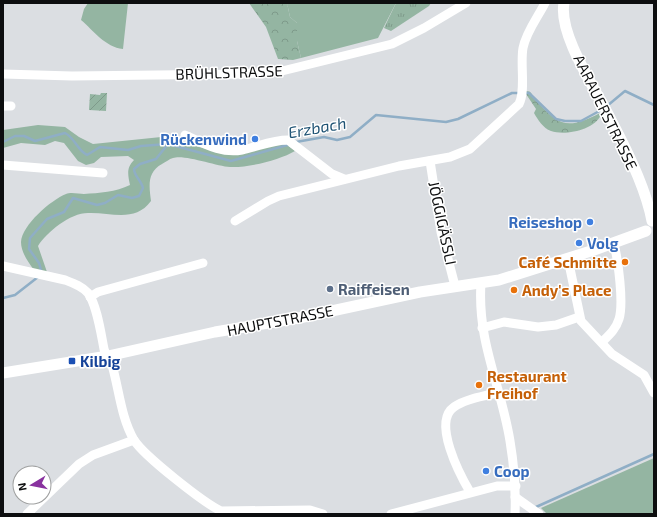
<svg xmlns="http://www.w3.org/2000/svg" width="657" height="517" font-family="'Exo 2',sans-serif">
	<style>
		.grass { fill: #94b5a2 }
		.forest { fill: url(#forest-crowns) }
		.park { fill: url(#park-tufts) }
		.garden { fill: url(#garden-furrows) }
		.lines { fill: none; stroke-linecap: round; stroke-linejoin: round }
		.stream { stroke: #8faec6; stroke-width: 2.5 }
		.minor { stroke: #fff; stroke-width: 9 }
		.major { stroke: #fff; stroke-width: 11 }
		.shop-dot { fill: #3f7fe0; stroke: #fff; stroke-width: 1.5 }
		.food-dot { fill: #e8710a; stroke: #fff; stroke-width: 1.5 }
		.service-dot { fill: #5c6f8a; stroke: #fff; stroke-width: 1.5 }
		.transit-dot { fill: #1a4fb4; stroke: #fff; stroke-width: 1.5 }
		.labels { text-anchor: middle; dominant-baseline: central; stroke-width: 3; stroke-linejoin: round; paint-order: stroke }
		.street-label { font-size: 15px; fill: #0d0e0f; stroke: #fff }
		.shop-label { font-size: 15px; font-weight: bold; fill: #366cbe; stroke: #fff; text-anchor: end }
		.food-label { font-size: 15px; font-weight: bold; fill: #c56008; stroke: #fff; text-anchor: start }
		.service-label { font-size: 15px; font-weight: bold; fill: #4e5e75; stroke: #fff; text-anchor: start }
		.transit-label { font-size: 15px; font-weight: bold; fill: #164399; stroke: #fff; text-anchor: start }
		.water-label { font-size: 16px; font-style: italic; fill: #1f5374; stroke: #fff }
	</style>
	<defs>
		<pattern id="forest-crowns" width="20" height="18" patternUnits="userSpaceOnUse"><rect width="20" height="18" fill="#94b5a2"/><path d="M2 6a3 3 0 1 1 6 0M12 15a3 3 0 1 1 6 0" fill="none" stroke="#7e9a8a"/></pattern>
		<pattern id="park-tufts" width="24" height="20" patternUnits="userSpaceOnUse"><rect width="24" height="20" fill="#94b5a2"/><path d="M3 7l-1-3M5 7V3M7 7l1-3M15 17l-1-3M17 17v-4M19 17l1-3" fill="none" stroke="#7e9a8a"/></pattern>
		<pattern id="garden-furrows" width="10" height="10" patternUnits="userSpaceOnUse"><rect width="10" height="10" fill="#94b5a2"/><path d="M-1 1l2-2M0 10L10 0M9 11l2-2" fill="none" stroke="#7e9a8a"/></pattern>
	</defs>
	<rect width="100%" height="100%" fill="#dbdee2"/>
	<g class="grass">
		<path d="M88 3H128L123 49C105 47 94 31 81 20L84 9Z"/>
		<path d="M287 3H396L378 38 301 58 297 41V23L290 17Z"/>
		<path d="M38 125 65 127 79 137 93 144 171 136 195 146 227 154 274 144 287 145 295 151C280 160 248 168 230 167 216 166 184 154 173 158 169 159 166 162 162 164 147 172 149 186 151 201 135 223 111 212 88 213 70 213 47 232 38 246L47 272 34 270C28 262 21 252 21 242 22 225 51 200 66 194 71 192 79 194 84 194 99 193 116 192 130 185 128 175 126 168 134 160L128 156 101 157 94 163 86 165 78 161 64 143 55 141 45 145 21 143 3 148V130Z"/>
		<path d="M654 458V512L650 514H547L541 508Z"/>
	</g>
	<g class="forest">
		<path d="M249 3H287L290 17 297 23V41L301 58 293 60 278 59 266 27Z"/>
		<path d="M526 91C532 91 531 94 534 98 558 125 566 131 600 113L601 115C594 130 565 136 551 131 543 128 538 120 534 113L536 109 526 94Z"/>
	</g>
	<path class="park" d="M396 3H431L429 6 391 31 384 28Z"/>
	<path class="garden" d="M101 93H107L106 111 89 110 90 94 100 95Z"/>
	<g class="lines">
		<g class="stream">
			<path d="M607 106 625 91 654 105"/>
			<path d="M3 142 15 136H24L35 141 65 133C75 138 77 150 87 155L100 147 128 150 141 146 168 144"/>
			<path d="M296 142 324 137 337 140 350 137 376 115 446 122 458 119 512 93H529L556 119 565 121H581L603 109"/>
			<path d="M41 270 39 263 29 249 30 238 47 219 64 212 73 198 97 205 105 203 118 195 132 198 139 196 143 188C141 180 134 176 134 169L140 164 156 159 168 144 231 161 291 144"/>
			<path d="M3 298 15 295 38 277"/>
			<path d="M536 507 654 454"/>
		</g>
		<g class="minor">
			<path d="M3 74 72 76 243 74 282 71 392 44 424 28 466 3"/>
			<path d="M3 106H11"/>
			<path d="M185 135C203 143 221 154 242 150 257 147 272 140 288 140L332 174 344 179"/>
			<path d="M430 161 441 232 455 286"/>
			<path d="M3 165 103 173"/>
			<path d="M235 221 268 201 279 196 399 166 450 157 470 149 519 104C526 91 520 64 523 48 526 32 538 17 545 3"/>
			<path d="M568 259 581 321 612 354 644 375 654 393"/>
			<path d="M3 266 65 280C73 283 82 286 88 293 97 305 101 334 104 349 105 354 110 359 112 365 119 389 121 418 134 440 144 456 204 503 221 511L310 510 323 514"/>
			<path d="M481 283C477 342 501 385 510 441 514 465 516 489 515 514"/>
			<path d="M90 297 98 292 203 263"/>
			<path d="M482 328 504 322 538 327 556 325 579 317"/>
			<path d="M602 342C609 335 616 329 619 319 624 303 618 260 614 244"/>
			<path d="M470 492C460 475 432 422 454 407 465 399 484 396 498 393"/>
			<path d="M515 497 539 514"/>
			<path d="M27 514 79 464 93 455 134 440"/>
			<path d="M391 514 497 486H516"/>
		</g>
		<g class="major">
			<path d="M564 3C558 35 597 91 611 120 627 150 646 188 652 221"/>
			<path d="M3 373 108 356 215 332 299 318 420 292 499 280 594 250 646 231"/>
		</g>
	</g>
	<g class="shop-dot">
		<circle cx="255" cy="139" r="4"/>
		<circle cx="590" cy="222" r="4"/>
		<circle cx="579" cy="243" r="4"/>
		<circle cx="486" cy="471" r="4"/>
	</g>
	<g class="food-dot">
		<circle cx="625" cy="262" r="4"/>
		<circle cx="514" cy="290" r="4"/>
		<circle cx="479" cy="385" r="4"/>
	</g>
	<circle class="service-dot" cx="330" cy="289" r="4"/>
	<rect class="transit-dot" x="68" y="357" width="8" height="8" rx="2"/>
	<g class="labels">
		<g class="street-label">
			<text transform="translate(229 72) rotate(-2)">BRÜHLSTRASSE</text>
			<text transform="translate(606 112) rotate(64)">AARAUERSTRASSE</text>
			<text transform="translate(443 223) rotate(78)">JÖGGIGÄSSLI</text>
			<text transform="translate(280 320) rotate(-11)">HAUPTSTRASSE</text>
		</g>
		<g class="shop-label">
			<text x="247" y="139">Rückenwind</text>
			<text x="582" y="222">Reiseshop</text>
			<text x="587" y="243" text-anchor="start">Volg</text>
			<text x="494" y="471" text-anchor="start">Coop</text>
		</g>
		<g class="food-label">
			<text x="617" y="262" text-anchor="end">Café Schmitte</text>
			<text x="522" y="290">Andy's Place</text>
			<text x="487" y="376">Restaurant<tspan x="487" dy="17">Freihof</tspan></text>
		</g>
		<g class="service-label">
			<text x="338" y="289">Raiffeisen</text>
		</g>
		<g class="transit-label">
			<text x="80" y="361">Kilbig</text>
		</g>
		<g class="water-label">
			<text transform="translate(317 127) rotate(-10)">Erzbach</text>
		</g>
	</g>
	<rect width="657" height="517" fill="none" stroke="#0d0e0f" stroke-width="8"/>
	<g transform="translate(32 485) rotate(260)"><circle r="19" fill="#ffffff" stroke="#9e9f9f"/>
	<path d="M0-3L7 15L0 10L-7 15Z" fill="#89329f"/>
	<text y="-6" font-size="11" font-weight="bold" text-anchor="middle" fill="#0d0e0f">N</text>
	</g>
</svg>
